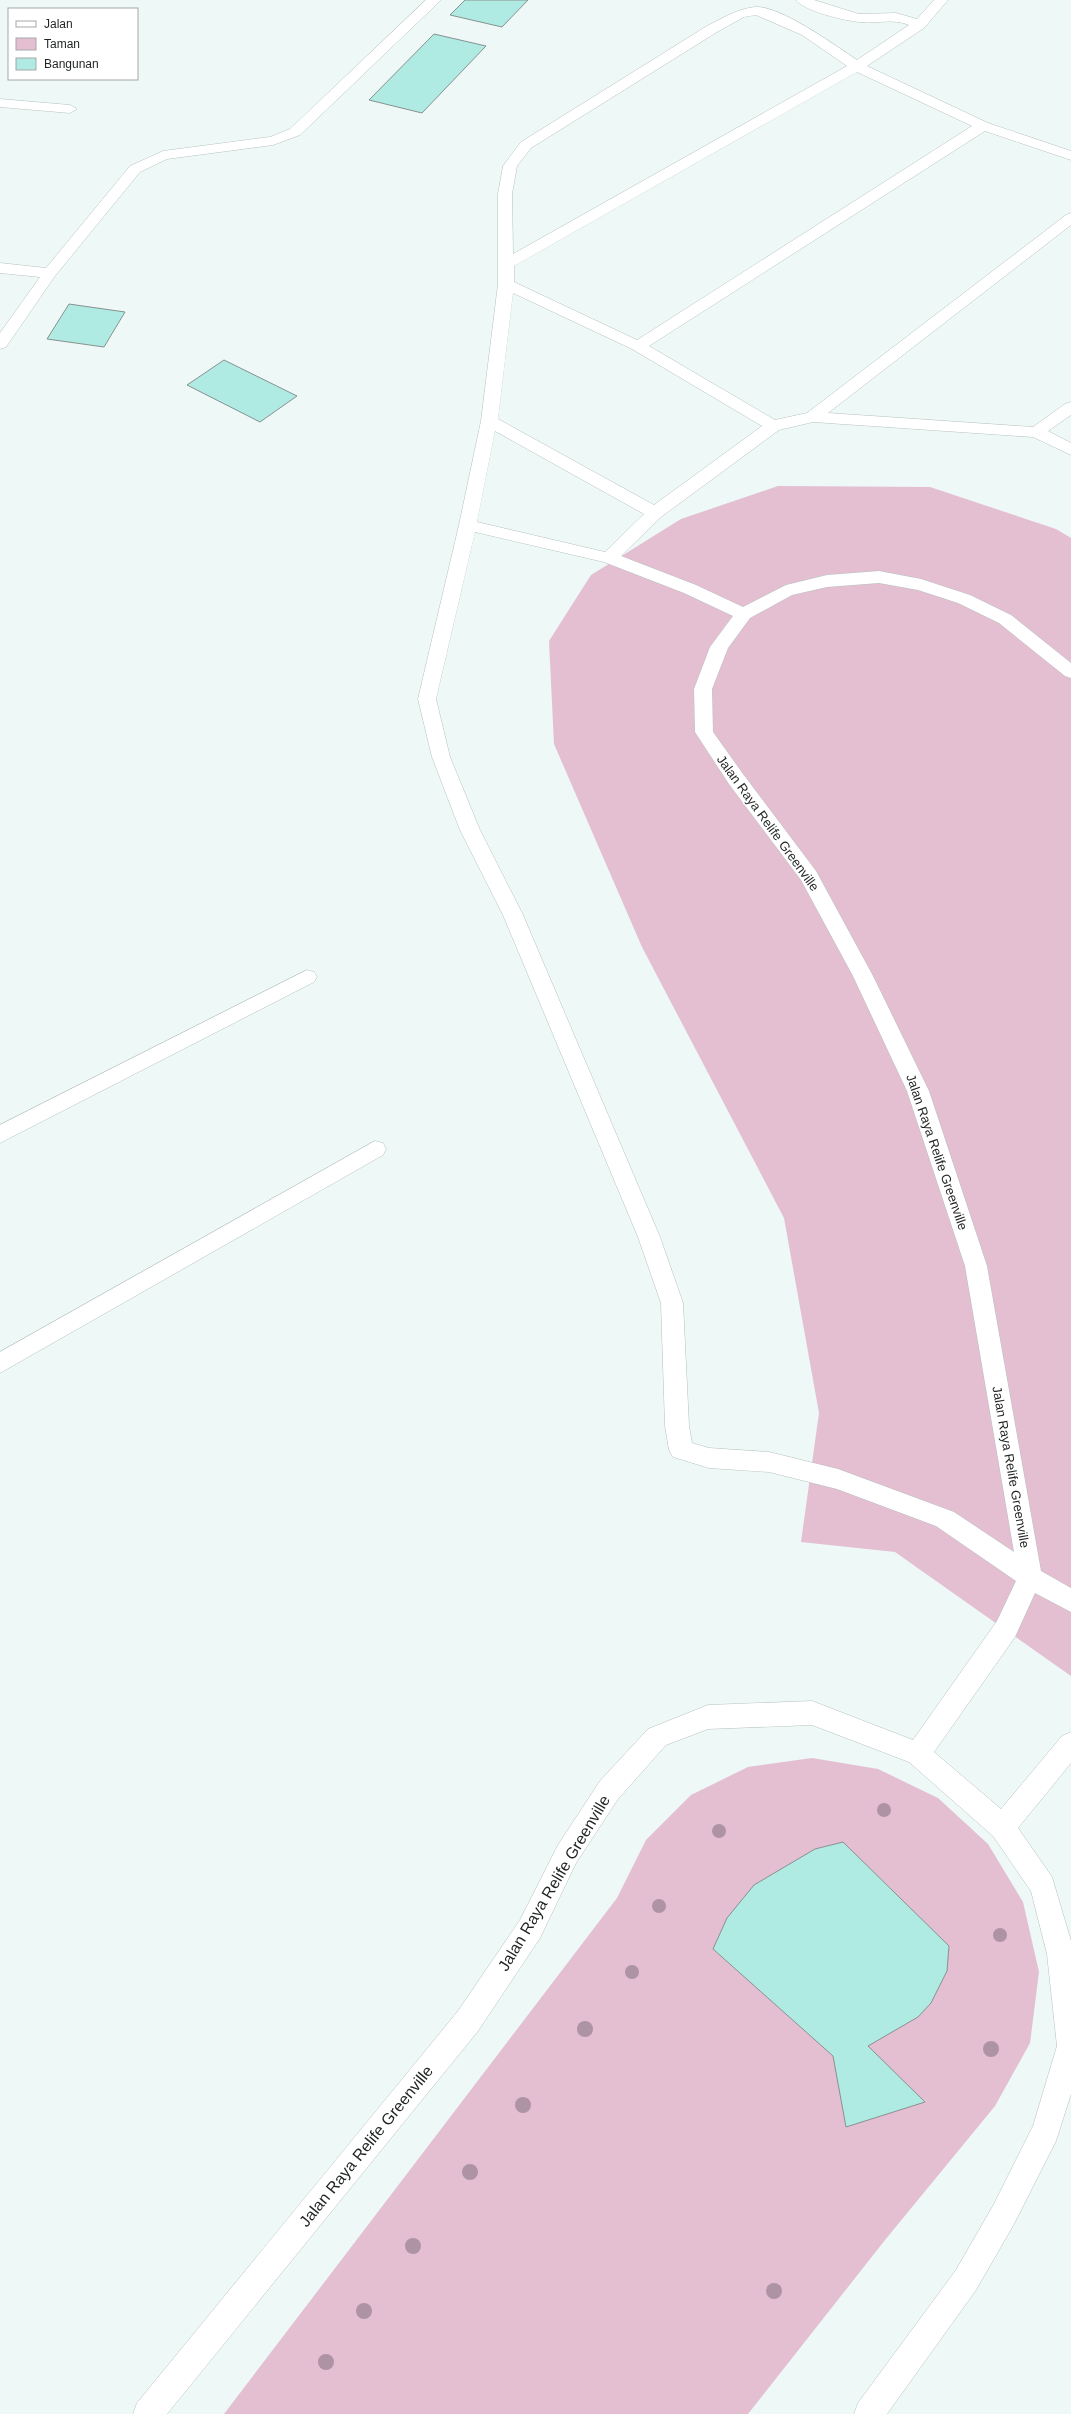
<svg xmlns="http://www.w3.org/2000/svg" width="1071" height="2414" font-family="Helvetica,sans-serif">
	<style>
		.green { fill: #e4bed1 }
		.building { fill: #afeae3; stroke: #889290 }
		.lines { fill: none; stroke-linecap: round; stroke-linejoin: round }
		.minor-casing { stroke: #b7c1c0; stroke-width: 1 }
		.minor { fill: #fff; fill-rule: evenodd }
		.tree { fill: #ae93a4 }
		.labels { text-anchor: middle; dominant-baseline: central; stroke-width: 3; stroke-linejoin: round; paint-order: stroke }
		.street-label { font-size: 13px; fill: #1f2322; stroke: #fff }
		.near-street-label { font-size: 16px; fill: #1f2322; stroke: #fff }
	</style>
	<rect width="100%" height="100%" fill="#edf8f7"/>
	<g class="green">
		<path d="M778 486 930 487 1056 529 1071 538V1676L895 1552 801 1542 819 1413 784 1218 642 947 554 744 549 641 591 575 681 519Z"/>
		<path d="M812 1758 878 1769 938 1798 988 1844 1023 1902 1039 1972 1030 2043 995 2106 885 2240 748 2414H224L617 1898 646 1840 691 1795 748 1767Z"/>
	</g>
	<g class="building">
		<path d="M465 0H528L502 27 450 15Z"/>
		<path d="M434 34 486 46 422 113 369 100Z"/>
		<path d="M69 304 125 312 104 347 47 339Z"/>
		<path d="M224 360 297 396 260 422 187 385Z"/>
		<path d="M843 1842 949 1946 947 1971 931 2003 918 2017 868 2046 925 2102 846 2127 833 2056 713 1949 727 1918 754 1885 815 1849Z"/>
	</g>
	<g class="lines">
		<defs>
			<g id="minor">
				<path d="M426 0H441L300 135 273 145 167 159 140 172 55 276 6 347 0 349V333L40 277 0 273V263L46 268 130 166 163 151 270 137 290 129Z"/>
				<path d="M796 0H814L859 14 896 13 917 19 934 0H948L924 28 867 66 988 123 1071 151V160L985 131 649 346 775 420 807 413 1066 215 1071 213V225L828 413 1033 427 1065 404 1071 402V415L1048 431 1071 443V455L1033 437 813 422 779 430 661 517 621 556 696 585 743 607 786 585 827 575 879 571 921 579 970 595 1011 615 1071 663V678L1065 676 999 623 958 603 918 590 879 583 827 587 792 595 750 618 728 648 712 689 713 732 743 774 816 871 873 976 929 1091 987 1266 1041 1571 1071 1588V1612L1035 1593 1015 1637 934 1752 1001 1809 1062 1736 1071 1732V1763L1018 1828 1052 1877 1071 1941V2094L1056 2141 1014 2224 976 2290 887 2414H854L858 2403 956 2270 994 2204 1033 2126 1057 2046 1047 1954 1031 1891 993 1836 909 1762 812 1725 708 1729 666 1745 618 1799 576 1863 540 1938 478 2031 167 2414H133L137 2403 458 2011 520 1920 558 1845 600 1781 648 1729 708 1705 812 1701 913 1740 997 1621 1016 1581 936 1526 837 1489 769 1472 709 1468 673 1457 669 1450 665 1426 661 1303 638 1237 503 915 460 830 432 757 418 699 459 525 481 421 498 284V194L503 166 521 142 707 26C723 18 737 9 755 7 780 5 836 46 857 60L909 25C893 18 876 24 860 22 846 21 803 11 796 0ZM756 15 802 35 847 66 513 254 512 194 517 166 531 148 717 32 744 17ZM857 72 972 126 637 340 514 282V266ZM513 293 632 349 762 426 654 505 498 419ZM495 431 644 514 605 552 477 522ZM475 532 604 562 684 593 733 616 710 647 694 689 695 732 729 784 801 880 853 976 907 1091 965 1266 1014 1552 954 1512 838 1469 769 1452 709 1448 692 1443 689 1426 683 1303 660 1237 523 915 480 830 450 757 436 699Z"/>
				<path d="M0 99 70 105 77 109 70 113 0 107Z"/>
				<path d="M307 970 314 972 317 977 314 982 0 1143V1125Z"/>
				<path d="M375 1141 383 1143 386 1149 383 1155 0 1373V1352Z"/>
			</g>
		</defs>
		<use href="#minor" class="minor-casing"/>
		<use href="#minor" class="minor"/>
	</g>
	<g class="tree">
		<circle cx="884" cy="1810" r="7"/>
		<circle cx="719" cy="1831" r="7"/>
		<circle cx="659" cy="1906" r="7"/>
		<circle cx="1000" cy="1935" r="7"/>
		<circle cx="632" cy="1972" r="7"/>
		<circle cx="585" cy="2029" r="8"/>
		<circle cx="991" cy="2049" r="8"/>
		<circle cx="523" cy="2105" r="8"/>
		<circle cx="470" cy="2172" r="8"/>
		<circle cx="413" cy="2246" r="8"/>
		<circle cx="774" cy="2291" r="8"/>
		<circle cx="364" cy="2311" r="8"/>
		<circle cx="326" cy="2362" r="8"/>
	</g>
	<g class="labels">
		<g class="street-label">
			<text transform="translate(768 823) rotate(54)">Jalan Raya Relife Greenville</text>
			<text transform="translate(937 1152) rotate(71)">Jalan Raya Relife Greenville</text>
			<text transform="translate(1011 1467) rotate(80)">Jalan Raya Relife Greenville</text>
		</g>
		<g class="near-street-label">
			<text transform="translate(554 1883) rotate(-59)">Jalan Raya Relife Greenville</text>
			<text transform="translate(366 2146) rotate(-51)">Jalan Raya Relife Greenville</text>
		</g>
	</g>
	<rect x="8" y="8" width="130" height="72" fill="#ffffff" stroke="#a5a7a7"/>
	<rect x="16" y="21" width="20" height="6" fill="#ffffff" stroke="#a5a7a7"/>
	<text x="44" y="28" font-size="12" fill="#1f2322">Jalan</text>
	<rect x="16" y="38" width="20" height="12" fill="#e4bed1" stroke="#a5a7a7"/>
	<text x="44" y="48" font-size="12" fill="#1f2322">Taman</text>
	<rect x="16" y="58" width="20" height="12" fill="#afeae3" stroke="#a5a7a7"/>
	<text x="44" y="68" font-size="12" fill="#1f2322">Bangunan</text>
</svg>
